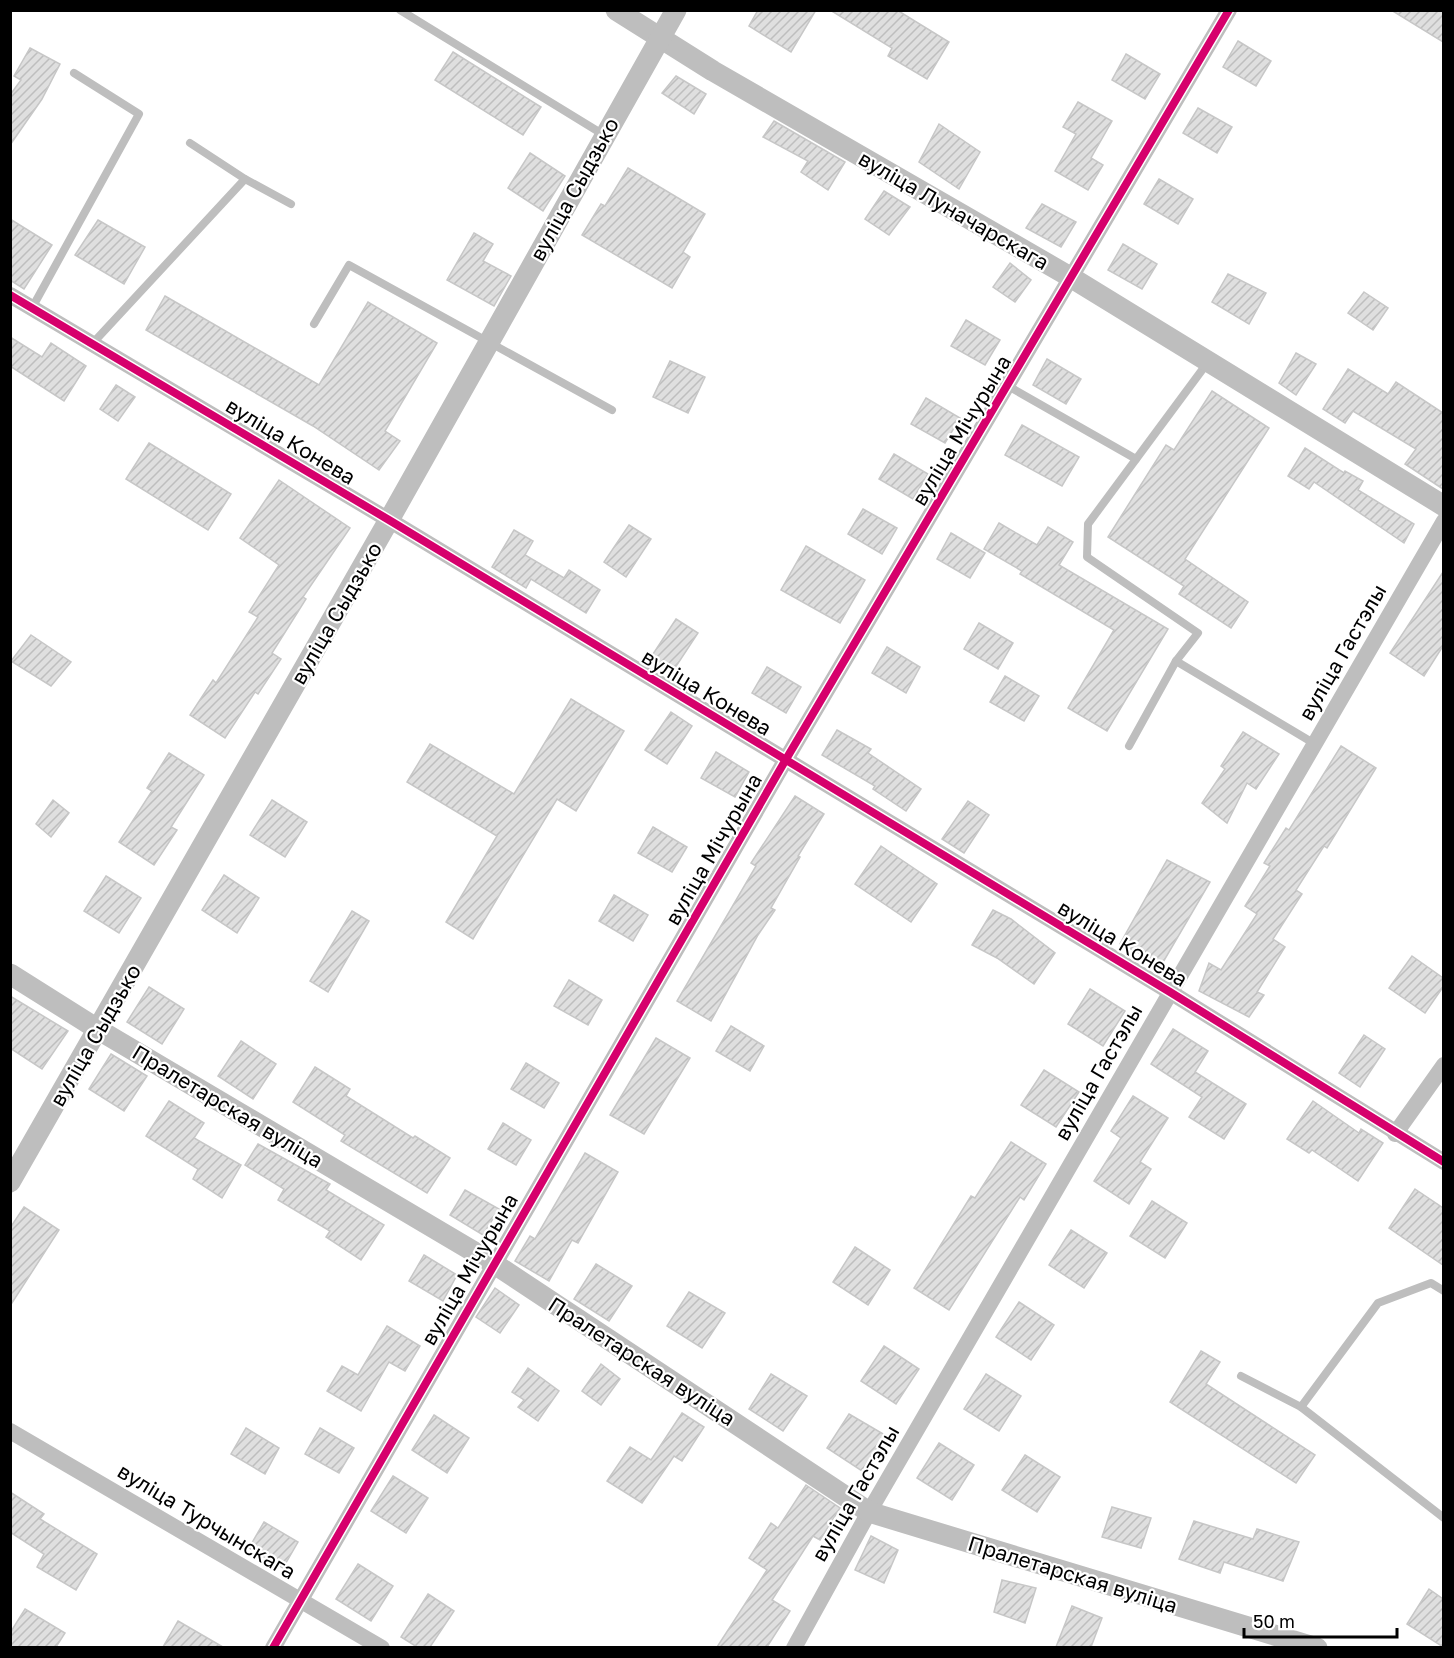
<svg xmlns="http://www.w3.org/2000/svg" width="1454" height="1658" font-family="'Golos Text',sans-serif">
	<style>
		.building { fill: url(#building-hatch); stroke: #c7c7c7; stroke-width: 1.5 }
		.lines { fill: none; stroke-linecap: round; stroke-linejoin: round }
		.service { stroke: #bebebe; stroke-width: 8 }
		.minor { stroke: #bebebe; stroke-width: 16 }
		.tertiary { stroke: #bebebe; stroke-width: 21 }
		.cycleway-casing { stroke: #fff; stroke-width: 11 }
		.cycleway { stroke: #d6006c; stroke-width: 8 }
		.labels { text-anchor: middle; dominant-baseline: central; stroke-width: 4.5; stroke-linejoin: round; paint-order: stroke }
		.street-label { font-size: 21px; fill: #000; stroke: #fff }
	</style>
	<defs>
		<pattern id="building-hatch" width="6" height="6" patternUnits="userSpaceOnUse" patternTransform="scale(1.5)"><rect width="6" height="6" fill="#dfdfdf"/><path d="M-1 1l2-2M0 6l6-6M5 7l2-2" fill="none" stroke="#bebebe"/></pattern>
	</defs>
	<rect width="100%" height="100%" fill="#fff"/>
	<g class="building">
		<path d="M758 10H816L791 52 749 26Z"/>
		<path d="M830 10H897L949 42 927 79 888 56 892 48Z"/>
		<path d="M1391 10H1443V42Z"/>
		<path d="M1238 41 1271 61 1256 86 1223 67Z"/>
		<path d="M30 48 60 64 42 99 10 145V95L21 80 14 76Z"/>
		<path d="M453 52 541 107 523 135 435 80Z"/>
		<path d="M1126 54 1160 74 1145 99 1112 80Z"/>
		<path d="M676 76 706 94 694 114 662 93Z"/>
		<path d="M1078 102 1112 121 1091 158 1103 165 1088 190 1055 171 1076 134 1063 127Z"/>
		<path d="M1198 108 1232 127 1217 153 1183 133Z"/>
		<path d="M774 121 845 162 828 190 801 172 808 161 763 137Z"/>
		<path d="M939 124 980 152 959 189 919 162Z"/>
		<path d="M530 153 565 176 543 211 508 188Z"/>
		<path d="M628 168 705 214 683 252 690 257 672 288 582 235 601 204 605 206Z"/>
		<path d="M1159 179 1193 199 1178 224 1144 204Z"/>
		<path d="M884 191 910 207 889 235 865 219Z"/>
		<path d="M1042 204 1076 222 1061 247 1026 228Z"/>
		<path d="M10 219 52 245 24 289 10 280Z"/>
		<path d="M98 220 145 247 124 284 75 255Z"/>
		<path d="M474 233 493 244 483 261 511 276 494 306 447 280Z"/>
		<path d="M1123 244 1157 264 1142 289 1108 270Z"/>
		<path d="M1010 263 1031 280 1015 302 993 287Z"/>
		<path d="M1228 274 1266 293 1249 324 1212 302Z"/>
		<path d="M1364 292 1388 308 1373 330 1348 313Z"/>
		<path d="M165 296 319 385 368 302 437 343 385 431 400 441 379 470 313 426 146 330Z"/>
		<path d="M966 320 1000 340 985 365 951 346Z"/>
		<path d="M10 337 42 357 51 343 86 366 64 401 10 366Z"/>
		<path d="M1296 353 1316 364 1296 395 1279 383Z"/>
		<path d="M1047 359 1081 379 1066 404 1033 385Z"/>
		<path d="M670 361 705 377 688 413 653 397Z"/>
		<path d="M1348 369 1388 394 1396 382 1443 413V489L1405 464 1416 449 1353 411 1345 423 1323 409Z"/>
		<path d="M116 385 135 397 118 421 100 409Z"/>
		<path d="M1212 391 1269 428 1185 559 1248 602 1231 628 1179 594 1184 586 1108 537 1166 445 1174 450Z"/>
		<path d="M926 398 960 418 945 443 911 424Z"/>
		<path d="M1022 425 1079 457 1062 486 1005 455Z"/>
		<path d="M149 443 231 494 208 530 126 479Z"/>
		<path d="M1305 448 1344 473 1345 471 1363 481 1358 490 1414 524 1404 543 1314 482 1309 489 1288 476Z"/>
		<path d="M894 454 928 474 913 499 879 479Z"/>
		<path d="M279 480 350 528 303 597 306 599 272 653 281 659 258 694 255 692 225 738 190 715 213 680 216 683 258 617 249 612 279 565 240 538Z"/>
		<path d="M863 509 897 528 882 554 848 534Z"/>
		<path d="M999 523 1037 545 1048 527 1073 542 1059 565 1168 629 1107 731 1068 708 1114 630 1020 574 1022 571 984 549Z"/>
		<path d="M629 525 651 539 626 577 604 562Z"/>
		<path d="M514 530 533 541 525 555 564 578 569 570 600 590 586 613 531 579 526 588 492 567Z"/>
		<path d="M951 533 985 553 970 578 937 559Z"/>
		<path d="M806 546 865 580 840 623 781 590Z"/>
		<path d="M1443 572V646L1424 676 1390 653Z"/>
		<path d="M676 619 698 633 673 671 651 657Z"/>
		<path d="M979 623 1013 643 998 669 964 649Z"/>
		<path d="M31 635 71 662 51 686 11 661Z"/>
		<path d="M887 647 920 667 906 693 872 673Z"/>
		<path d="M767 667 801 687 786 713 752 693Z"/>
		<path d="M1005 676 1039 696 1024 721 990 702Z"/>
		<path d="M571 699 624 731 576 811 557 799 473 939 446 922 497 836 407 782 430 744 514 794Z"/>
		<path d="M671 712 692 726 667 764 645 750Z"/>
		<path d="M837 730 871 749 868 753 921 789 906 811 873 789 875 786 822 755Z"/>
		<path d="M1243 732 1279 754 1256 789 1247 783 1227 823 1202 803 1225 769 1221 766Z"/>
		<path d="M1341 746 1376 768 1327 848 1324 846 1296 890 1302 894 1273 939 1285 947 1257 992 1264 995 1249 1017 1199 991 1209 963 1221 970 1257 914 1245 906 1270 866 1264 863 1286 828 1289 830Z"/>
		<path d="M716 752 749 772 735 797 701 778Z"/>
		<path d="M169 753 204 775 171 827 177 830 154 865 119 842 152 791 147 788Z"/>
		<path d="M795 796 824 814 798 856 800 857 771 908 775 910 758 935 711 1021 677 1001 756 866 751 863Z"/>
		<path d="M53 800 69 813 51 837 36 824Z"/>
		<path d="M272 800 307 822 285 857 250 835Z"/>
		<path d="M968 801 989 815 964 853 942 839Z"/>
		<path d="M653 827 687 847 672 872 638 853Z"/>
		<path d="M881 846 937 884 911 922 855 884Z"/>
		<path d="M1167 860 1210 882 1162 964 1120 944Z"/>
		<path d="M224 875 259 898 237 933 202 910Z"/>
		<path d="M106 876 141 898 119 933 84 911Z"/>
		<path d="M614 895 648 915 633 941 599 921Z"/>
		<path d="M993 910 1011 919 1055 953 1034 984 997 958 972 945Z"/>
		<path d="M352 911 369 921 328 992 310 981Z"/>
		<path d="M1412 956 1443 978V987L1425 1013 1389 988Z"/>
		<path d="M569 980 602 1000 588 1025 554 1006Z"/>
		<path d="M149 987 184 1009 162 1044 127 1022Z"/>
		<path d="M1090 989 1125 1011 1103 1046 1068 1024Z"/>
		<path d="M10 996 68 1031 42 1069 10 1048Z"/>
		<path d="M731 1026 764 1046 750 1071 716 1051Z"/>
		<path d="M1173 1029 1208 1051 1195 1072 1246 1104 1224 1139 1189 1117 1202 1097 1151 1064Z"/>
		<path d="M1364 1035 1385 1049 1360 1087 1339 1073Z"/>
		<path d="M656 1038 690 1058 644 1134 610 1115Z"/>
		<path d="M241 1041 276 1064 253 1099 218 1076Z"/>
		<path d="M111 1054 147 1076 124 1111 89 1089Z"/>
		<path d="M526 1063 559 1083 544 1108 511 1089Z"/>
		<path d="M315 1067 350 1089 346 1096 413 1138 415 1136 450 1158 427 1193 341 1141 345 1135 293 1102Z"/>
		<path d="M1044 1070 1079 1092 1056 1127 1021 1105Z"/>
		<path d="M1133 1096 1168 1118 1140 1162 1151 1169 1129 1204 1094 1181 1121 1138 1111 1131Z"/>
		<path d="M169 1101 204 1123 194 1138 241 1165 222 1198 193 1179 198 1169 146 1136Z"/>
		<path d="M1313 1101 1359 1133 1361 1129 1383 1143 1358 1181 1312 1150 1309 1153 1287 1139Z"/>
		<path d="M503 1123 531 1140 516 1165 488 1149Z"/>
		<path d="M1011 1142 1046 1164 1024 1200 1020 1197 949 1310 914 1288 971 1196 975 1198Z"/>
		<path d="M258 1144 330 1184 326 1190 384 1225 361 1260 326 1237 330 1231 278 1200 284 1189 245 1165Z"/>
		<path d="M585 1153 618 1172 578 1243 572 1240 549 1281 515 1261 530 1236 535 1239Z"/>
		<path d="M1415 1189 1443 1208V1265L1389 1228Z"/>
		<path d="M465 1190 499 1209 483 1235 450 1215Z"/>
		<path d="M1152 1201 1187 1223 1165 1258 1130 1236Z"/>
		<path d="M24 1207 59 1230 10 1306V1228Z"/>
		<path d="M1071 1230 1107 1253 1084 1288 1049 1265Z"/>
		<path d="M855 1247 890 1270 868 1305 833 1282Z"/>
		<path d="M424 1255 457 1275 443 1301 409 1281Z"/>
		<path d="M596 1264 632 1286 609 1321 574 1299Z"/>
		<path d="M495 1288 519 1305 500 1333 476 1317Z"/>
		<path d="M689 1292 725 1313 702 1348 667 1326Z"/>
		<path d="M1019 1302 1054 1325 1031 1360 996 1337Z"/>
		<path d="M387 1326 420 1346 405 1371 389 1362 361 1411 327 1391 342 1366 358 1375Z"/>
		<path d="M884 1346 919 1369 896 1404 861 1381Z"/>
		<path d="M1201 1351 1220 1362 1206 1384 1315 1455 1296 1483 1170 1402Z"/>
		<path d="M601 1364 620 1379 601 1405 582 1391Z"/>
		<path d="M528 1368 559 1391 538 1421 518 1407 524 1400 512 1392Z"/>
		<path d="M771 1374 807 1396 783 1431 749 1409Z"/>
		<path d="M986 1374 1021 1396 999 1431 964 1409Z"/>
		<path d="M682 1413 704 1427 682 1461 674 1456 642 1503 607 1481 630 1447 651 1460Z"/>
		<path d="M849 1414 885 1435 862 1471 827 1448Z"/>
		<path d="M434 1415 469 1438 447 1473 412 1450Z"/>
		<path d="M246 1428 279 1448 265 1474 231 1454Z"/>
		<path d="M320 1428 354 1448 339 1473 305 1454Z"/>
		<path d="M939 1443 974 1465 952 1500 917 1478Z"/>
		<path d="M1025 1455 1060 1477 1037 1512 1002 1490Z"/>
		<path d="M393 1476 428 1498 406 1533 371 1511Z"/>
		<path d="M806 1485 840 1508 820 1540 813 1536 772 1600 790 1611 767 1647H717L767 1570 749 1558 771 1523 778 1528Z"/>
		<path d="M10 1492 44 1514 40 1519 97 1554 76 1590 37 1567 44 1554 10 1532Z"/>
		<path d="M1112 1507 1151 1518 1141 1548 1102 1537Z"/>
		<path d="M1194 1521 1253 1539 1257 1529 1299 1542 1283 1581 1224 1562 1220 1573 1179 1559Z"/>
		<path d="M264 1522 298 1542 283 1568 249 1548Z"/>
		<path d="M871 1536 898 1550 884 1583 855 1570Z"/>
		<path d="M358 1564 393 1586 371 1621 336 1599Z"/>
		<path d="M1002 1580 1036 1588 1025 1623 994 1612Z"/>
		<path d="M1429 1589 1443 1599V1647L1407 1624Z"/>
		<path d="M428 1594 454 1611 430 1647H417L401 1637Z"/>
		<path d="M1072 1606 1102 1618 1091 1647H1056Z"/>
		<path d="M25 1609 65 1633 56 1647H10V1633Z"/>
		<path d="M178 1621 223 1647H163Z"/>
	</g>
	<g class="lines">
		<g class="service">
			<path d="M400 10 604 135"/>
			<path d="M190 143 245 179"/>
			<path d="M32 308 139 114 74 73"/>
			<path d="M314 324 349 265 612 410"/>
			<path d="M92 344 245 179 291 204"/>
			<path d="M1008 386 1136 459"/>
			<path d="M1176 661 1198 633 1087 557 1088 524 1208 362"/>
			<path d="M1129 746 1176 661 1315 744"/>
			<path d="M1241 1376 1301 1407 1378 1303 1431 1283 1444 1291"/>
			<path d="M1301 1407 1444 1518"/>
		</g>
		<g class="minor">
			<path d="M10 295 389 520 1170 992 1444 1162"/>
			<path d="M1395 1134 1444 1065"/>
			<path d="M10 1431 382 1648"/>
			<path d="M273 1648 785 761 1229 10"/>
			<path d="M794 1648 869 1512 1444 521"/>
		</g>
		<g class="tertiary">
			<path d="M616 10 713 71 1072 278 1444 506"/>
			<path d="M10 974 99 1030 493 1263 869 1512 1317 1648"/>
			<path d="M10 1182 389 520 676 10"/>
		</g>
		<defs>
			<g id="cycleway">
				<path d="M10 295 389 520 1170 992 1444 1162"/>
				<path d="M273 1648 785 761 1229 10"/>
			</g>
		</defs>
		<use href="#cycleway" class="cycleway-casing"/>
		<use href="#cycleway" class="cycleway"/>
	</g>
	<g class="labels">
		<g class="street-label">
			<text transform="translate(574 189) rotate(-61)">вуліца Сыдзько</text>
			<text transform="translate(954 210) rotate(30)">вуліца Луначарскага</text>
			<text transform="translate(961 430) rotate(-59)">вуліца Мічурына</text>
			<text transform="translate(291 441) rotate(31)">вуліца Конева</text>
			<text transform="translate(336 613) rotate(-60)">вуліца Сыдзько</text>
			<text transform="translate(1342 652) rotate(-60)">вуліца Гастэлы</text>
			<text transform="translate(707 692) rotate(31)">вуліца Конева</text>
			<text transform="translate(713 849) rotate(-60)">вуліца Мічурына</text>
			<text transform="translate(1123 943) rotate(31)">вуліца Конева</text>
			<text transform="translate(95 1035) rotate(-60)">вуліца Сыдзько</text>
			<text transform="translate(1098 1072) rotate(-60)">вуліца Гастэлы</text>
			<text transform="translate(228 1106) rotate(31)">Пралетарская вуліца</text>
			<text transform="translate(469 1269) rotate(-60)">вуліца Мічурына</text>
			<text transform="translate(642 1361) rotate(33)">Пралетарская вуліца</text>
			<text transform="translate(855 1493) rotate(-60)">вуліца Гастэлы</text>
			<text transform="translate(207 1521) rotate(31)">вуліца Турчынскага</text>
			<text transform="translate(1073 1574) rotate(17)">Пралетарская вуліца</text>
		</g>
	</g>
	<rect width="1454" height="1658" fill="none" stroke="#000000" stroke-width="24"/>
	<path d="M1244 1628v9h153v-9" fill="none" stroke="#000000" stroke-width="3"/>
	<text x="1253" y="1628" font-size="18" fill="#000000" stroke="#ffffff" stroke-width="4.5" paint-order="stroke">50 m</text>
</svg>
